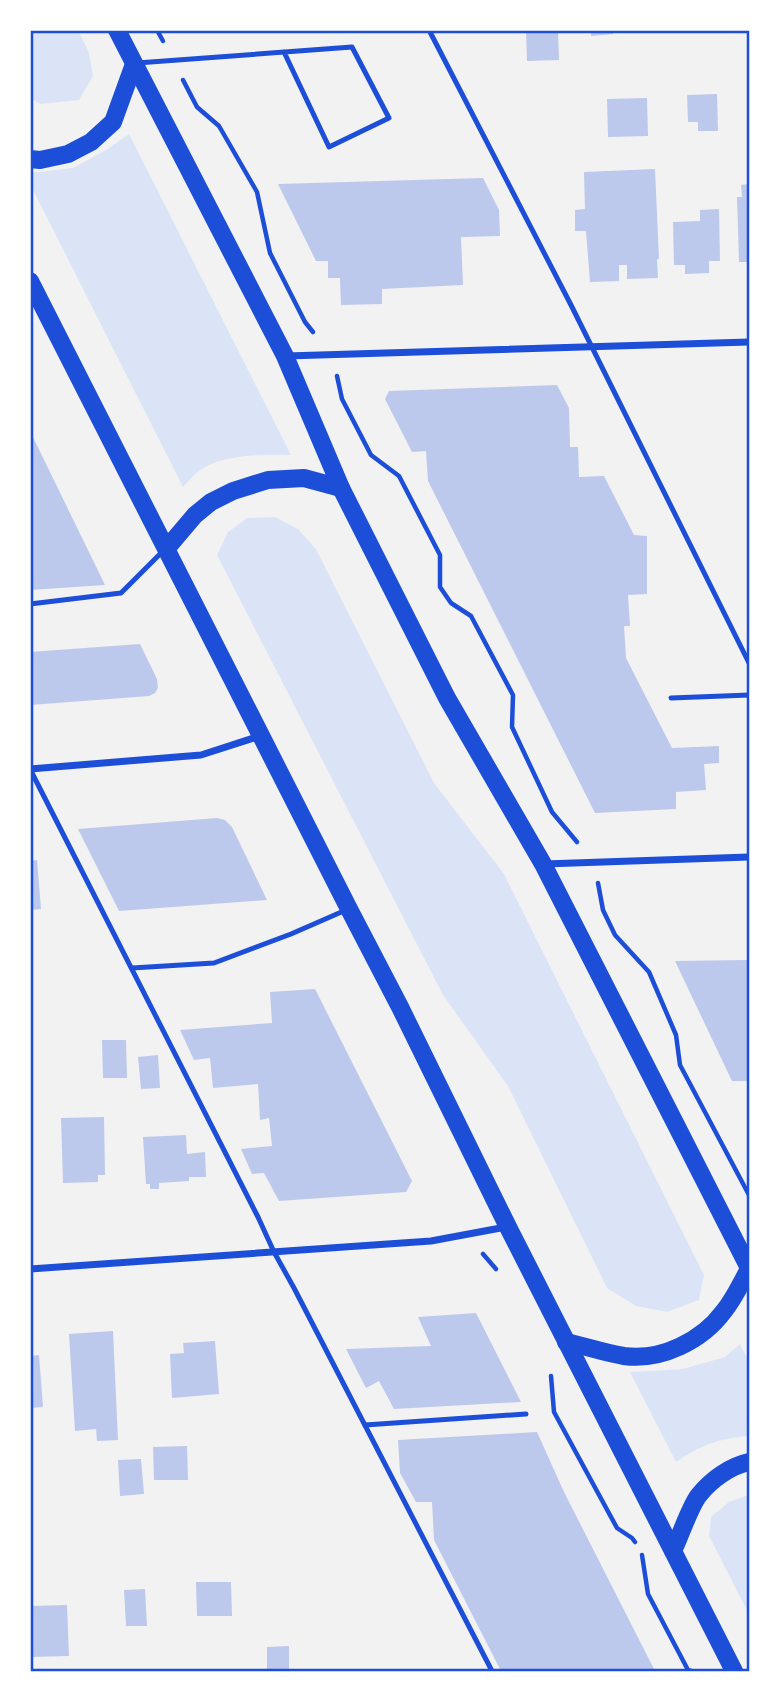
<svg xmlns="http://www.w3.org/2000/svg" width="779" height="1701" font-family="'Fira Sans',sans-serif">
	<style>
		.green { fill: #dbe4f7 }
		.building { fill: #bdc9ec }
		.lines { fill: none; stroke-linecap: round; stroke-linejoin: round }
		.path { stroke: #1d4ed8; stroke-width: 4.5 }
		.service { stroke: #1d4ed8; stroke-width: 5 }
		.minor { stroke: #1d4ed8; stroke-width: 7 }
		.primary { stroke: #1d4ed8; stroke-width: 18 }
		.neatline { fill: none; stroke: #1d4ed8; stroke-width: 2.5 }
	</style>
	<rect width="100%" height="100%" fill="#f2f2f2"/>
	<g class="green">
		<path d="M30 30H78L89 53 93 76 79 100 41 104 30 98Z"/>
		<path d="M129 134 291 455C265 454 220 454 199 471 193 475 188 482 183 487L30 184V173L73 168 106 150Z"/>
		<path d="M275 517 298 529 316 549 434 783 504 874 704 1275 699 1300 667 1312 636 1306 607 1288 508 1086 443 995 217 555 228 532 247 518Z"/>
		<path d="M740 1344 749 1362V1436C718 1439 703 1444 676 1462L630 1372 683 1369 725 1357Z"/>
		<path d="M746 1496H749V1614L709 1536 711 1517 729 1502Z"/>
	</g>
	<g class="building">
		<path d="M526 30H558L559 60 527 61Z"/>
		<path d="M591 30H613V34L591 36Z"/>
		<path d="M717 94 718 131H698V122H688L687 95Z"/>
		<path d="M647 98 648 136 608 137 607 99Z"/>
		<path d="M655 169 659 259H657L658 278 627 279V265H619V281L590 282 586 231H575V210L585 209 584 172Z"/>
		<path d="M483 178 499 210 500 236 461 237 463 285 382 289V304L341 305 340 278H328V261H316L278 184Z"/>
		<path d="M749 184V262H739L737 197H742L741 185Z"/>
		<path d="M719 209 720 261H709V273L685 274V265H674L673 222 700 221V210Z"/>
		<path d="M557 385 569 408 570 447H578L579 477 604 476 634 535 647 536V594L628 595 630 626H624L626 658 672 748 719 746V763L704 764 706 790 676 792V809L595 813 428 481 426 451 412 452 385 399 389 391Z"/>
		<path d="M30 431 105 585 30 590Z"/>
		<path d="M140 644 157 679 158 688 155 693 149 696 30 705V652Z"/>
		<path d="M217 818 225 820 232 827 267 900 119 911 78 829Z"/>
		<path d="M37 860 41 909 30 910V861Z"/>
		<path d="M749 960V1081H732L675 961Z"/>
		<path d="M315 989 412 1181 406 1192 279 1201 264 1173 252 1174 241 1149 272 1146 269 1118 260 1120 258 1084 213 1088 210 1058 194 1060 180 1030 272 1023 270 992Z"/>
		<path d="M102 1040H126L127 1078H103Z"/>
		<path d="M158 1055 160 1088 141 1089 138 1057Z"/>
		<path d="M104 1117 105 1175H98V1182L63 1183 61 1118Z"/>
		<path d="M186 1135 187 1154 205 1152 206 1177H189V1181L159 1183V1189H150V1184H146L143 1137Z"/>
		<path d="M476 1313 521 1402 394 1409 379 1381 366 1388 346 1349 431 1346 418 1317Z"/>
		<path d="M113 1331 118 1440 97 1441 96 1429 75 1431 69 1334Z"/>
		<path d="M215 1341 219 1394 172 1398 170 1354 184 1353 183 1343Z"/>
		<path d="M39 1355 43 1407 30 1408V1356Z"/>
		<path d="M537 1432 564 1492 655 1671H501L434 1540 432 1502H416L400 1473 398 1440Z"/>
		<path d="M187 1446 188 1480H154L153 1447Z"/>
		<path d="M141 1459 144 1494 120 1496 118 1460Z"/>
		<path d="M196 1582H231L232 1616H197Z"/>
		<path d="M145 1589 147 1626H126L124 1590Z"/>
		<path d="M67 1605 69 1656 31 1657 30 1606Z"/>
		<path d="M289 1646V1671H267V1647Z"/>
	</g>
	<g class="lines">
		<g class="path">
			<path d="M157 30 163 41"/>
			<path d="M183 80 197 107 219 126 257 192 270 253 305 322 313 332"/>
			<path d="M337 376 342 399 371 455 399 476 440 555V587L451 603 471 616 513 695 512 727 552 812 577 842"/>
			<path d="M598 883 603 910 615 935 649 972 676 1035 680 1065 749 1195"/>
			<path d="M483 1254 496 1269"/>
			<path d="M551 1376 554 1412 617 1528 632 1538 635 1542"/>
			<path d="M642 1555 648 1594 688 1670 691 1671"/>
		</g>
		<g class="service">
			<path d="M429 30 571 305 749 663"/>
			<path d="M137 63 352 47 389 118 329 147 284 52"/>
			<path d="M30 604 121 593 164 550"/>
			<path d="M671 698 749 695"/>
			<path d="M30 769 258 1217 274 1252 294 1288 492 1671"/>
			<path d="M132 968 214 963 291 934 346 910"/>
			<path d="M365 1425 526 1414"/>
		</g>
		<g class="minor">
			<path d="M286 356 749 342"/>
			<path d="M30 769 201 755 260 736"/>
			<path d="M544 864 749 857"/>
			<path d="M30 1269 431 1241 506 1227"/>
		</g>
		<g class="primary">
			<path d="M117 30 285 356 341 488 447 698 543 864 749 1268"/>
			<path d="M30 159 40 160 68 154 91 142 113 122 134 64"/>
			<path d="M30 281 349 909 400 1007 508 1227 734 1671"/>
			<path d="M167 548 195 515 211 502 233 491 268 480 304 478 341 488"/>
			<path d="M566 1342C585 1346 605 1353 624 1356 661 1361 702 1341 724 1311 734 1299 741 1283 749 1269"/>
			<path d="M673 1551C680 1537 690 1506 699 1495 711 1480 730 1466 749 1462"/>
		</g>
	</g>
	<rect width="779" height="1701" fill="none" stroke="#ffffff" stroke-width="63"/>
	<rect x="32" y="32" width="716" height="1638" class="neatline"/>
</svg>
